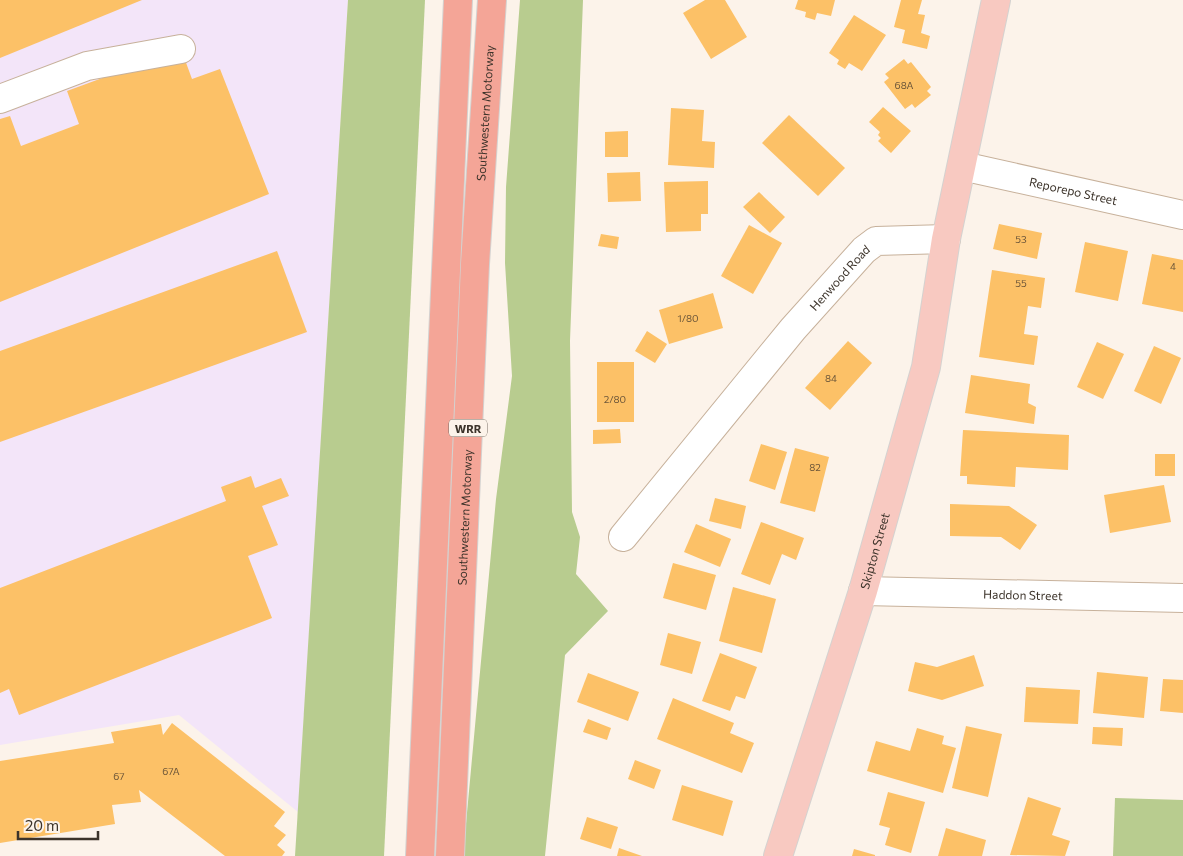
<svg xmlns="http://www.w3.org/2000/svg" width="1183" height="856" font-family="Commissioner,sans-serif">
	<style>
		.industrial { fill: #f3e5f9 }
		.green { fill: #b8cc8f }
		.building { fill: #fcc167 }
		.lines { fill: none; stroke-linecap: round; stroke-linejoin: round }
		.minor-casing { stroke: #c7b19b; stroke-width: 30 }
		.major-casing { stroke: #d4d2d0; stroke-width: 30 }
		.highway-casing { stroke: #d4d2d0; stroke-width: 30 }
		.minor { stroke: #fff; stroke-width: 28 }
		.major { stroke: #f8c9c1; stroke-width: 28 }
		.highway { stroke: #f4a597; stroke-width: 28 }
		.labels { text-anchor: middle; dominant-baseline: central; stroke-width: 4.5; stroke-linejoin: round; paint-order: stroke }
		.number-label { font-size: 10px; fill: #6c5639 }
		.shield { fill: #fcf3ea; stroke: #766d64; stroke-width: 1 }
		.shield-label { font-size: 11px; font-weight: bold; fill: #3c332a }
		.street-label { font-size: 12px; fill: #3c332a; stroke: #fcf3ea }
	</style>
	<rect width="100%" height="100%" fill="#fcf3ea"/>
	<path class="industrial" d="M0 0H348L298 812 179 715 0 745Z"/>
	<g class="green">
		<path d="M348 0H425L384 856H295Z"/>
		<path d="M520 0H583L570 341 572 512 580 537 576 574 608 611 565 655 545 856H463L496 499 512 376 505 263 506 187Z"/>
		<path d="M1115 798 1183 800V856H1113Z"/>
	</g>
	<g class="building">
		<path d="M0 0H142L0 58Z"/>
		<path d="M705 0H725L747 37 711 59 683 13Z"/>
		<path d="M798 0H835L831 16 817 13 815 20 805 17 806 12 795 9Z"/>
		<path d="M901 0H922L918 14 925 15 921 33 930 36 927 49 902 43 905 30 894 27Z"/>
		<path d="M854 15 886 35 862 71 849 63 845 69 837 64 839 60 829 53Z"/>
		<path d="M181 49 192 79 220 69 269 194 0 302V119L10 116 21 146 79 124 67 91Z"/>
		<path d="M904 59 908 64 911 62 931 87 927 91 931 95 915 108 912 104 905 109 884 82 889 78 885 74Z"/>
		<path d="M883 107 911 131 891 153 878 141 881 138 878 135 880 132 869 122Z"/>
		<path d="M671 108 704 110 702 141 715 142 714 168 668 165Z"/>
		<path d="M789 115 845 168 818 196 762 143Z"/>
		<path d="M628 131V157H605V132Z"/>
		<path d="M640 172 641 201 608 202 607 173Z"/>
		<path d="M708 181V214H701V231L666 232 664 182Z"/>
		<path d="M759 192 785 217 770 233 743 207Z"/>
		<path d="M999 224 1042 233 1037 259 993 249Z"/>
		<path d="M749 225 782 243 753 294 721 276Z"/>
		<path d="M601 234 619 237 617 249 598 246Z"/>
		<path d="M1085 242 1128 251 1118 301 1075 292Z"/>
		<path d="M277 251 307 332 0 442V351Z"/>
		<path d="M1152 254 1183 260V312L1142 304Z"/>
		<path d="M992 270 1045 278 1041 308 1028 306 1024 334 1038 336 1034 365 979 357Z"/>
		<path d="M713 293 723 328 669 344 659 310Z"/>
		<path d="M647 331 667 344 655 363 635 351Z"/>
		<path d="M848 341 872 363 830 410 805 388Z"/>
		<path d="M1097 342 1124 354 1103 399 1077 387Z"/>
		<path d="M1154 346 1181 358 1161 404 1134 391Z"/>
		<rect x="597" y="362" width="37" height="60"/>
		<path d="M971 375 1030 384 1028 403 1036 407 1034 424 965 413Z"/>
		<path d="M620 429 621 443 593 444V430Z"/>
		<path d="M963 430 1069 435 1068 470 1016 467 1015 487 967 484V476H960Z"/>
		<path d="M761 444 787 452 775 490 749 481Z"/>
		<path d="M795 448 829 457 815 512 780 503Z"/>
		<rect x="1155" y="454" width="20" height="22"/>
		<path d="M251 476 255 488 281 478 289 496 262 506 278 545 248 556 272 618 19 715 9 689 0 693V588L226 501 221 487Z"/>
		<path d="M1164 485 1171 522 1110 533 1104 495Z"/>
		<path d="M715 498 746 506 741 529 709 521Z"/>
		<path d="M950 504 1009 506 1037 525 1020 550 1001 537 950 536Z"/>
		<path d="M761 522 804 538 796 560 782 554 770 585 741 574Z"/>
		<path d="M696 524 731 539 720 567 684 552Z"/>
		<path d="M673 563 716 575 706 610 663 598Z"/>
		<path d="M733 587 776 599 762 653 719 641Z"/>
		<path d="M668 633 701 642 692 674 660 665Z"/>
		<path d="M720 653 757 667 745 699 736 696 730 711 702 701Z"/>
		<path d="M974 655 984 686 942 700 908 691 915 662 937 667Z"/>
		<path d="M1097 672 1148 677 1144 718 1093 713Z"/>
		<path d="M588 673 639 692 628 721 577 702Z"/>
		<path d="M1163 679 1183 680V713L1160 711Z"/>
		<path d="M1026 687 1080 690 1078 724 1024 722Z"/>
		<path d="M673 698 734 723 730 733 754 743 742 773 657 739Z"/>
		<path d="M588 719 611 728 607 740 583 732Z"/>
		<path d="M172 723 285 812 274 826 286 835 277 845 285 852 282 856H225L139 790 141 802 112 805 115 824 0 843V761L114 743 111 732 161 724 163 735Z"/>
		<path d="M966 726 1002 734 988 797 952 788Z"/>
		<path d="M1093 727 1123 728 1122 746 1092 744Z"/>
		<path d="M917 728 944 736 942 744 956 748 943 793 867 771 876 741 910 751Z"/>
		<path d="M635 760 661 770 654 789 628 779Z"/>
		<path d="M682 785 733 801 723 836 672 820Z"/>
		<path d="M888 792 925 802 911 853 885 845 890 828 879 825Z"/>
		<path d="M1028 797 1061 808 1052 835 1070 841 1065 856 1010 855Z"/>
		<path d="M587 817 618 827 611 849 580 839Z"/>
		<path d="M946 828 986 840 982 856H938Z"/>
		<path d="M619 848 642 856H617Z"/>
		<path d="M854 849 875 855V856H852Z"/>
	</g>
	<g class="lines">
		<defs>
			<g id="minor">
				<path d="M0 99 87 66 181 49"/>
				<path id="s1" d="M962 166 1183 215"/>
				<path id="s2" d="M623 537 793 329 864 250 876 241 946 239"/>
				<path id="s3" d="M863 591 1183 598"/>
			</g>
			<g id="major">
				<path id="s4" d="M778 856 863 591 926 367 946 239 996 0"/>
			</g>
			<g id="highway">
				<path d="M420 856 458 0"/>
				<path id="s5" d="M450 856 475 264 492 0"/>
			</g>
		</defs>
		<use href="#minor" class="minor-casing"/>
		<use href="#major" class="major-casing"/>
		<use href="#highway" class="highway-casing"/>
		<use href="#minor" class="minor"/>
		<use href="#major" class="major"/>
		<use href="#highway" class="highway"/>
	</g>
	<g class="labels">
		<g class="number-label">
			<text x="904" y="85">68A</text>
			<text x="1021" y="239">53</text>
			<text x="1173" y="266">4</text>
			<text x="1021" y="283">55</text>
			<text x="688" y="318">1/80</text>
			<text x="831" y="378">84</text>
			<text x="615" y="399">2/80</text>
			<text x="815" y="467">82</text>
			<text x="171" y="771">67A</text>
			<text x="119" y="776">67</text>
		</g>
		<rect class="shield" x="449" y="419.5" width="38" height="17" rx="4"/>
		<g class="shield-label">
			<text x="468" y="428">WRR</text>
		</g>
		<g class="street-label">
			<text stroke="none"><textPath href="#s5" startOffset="744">Southwestern Motorway</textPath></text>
			<text stroke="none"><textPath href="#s1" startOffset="114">Reporepo Street</textPath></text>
			<text stroke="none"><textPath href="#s2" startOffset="338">Henwood Road</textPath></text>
			<text stroke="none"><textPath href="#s5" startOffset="339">Southwestern Motorway</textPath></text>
			<text stroke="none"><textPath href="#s4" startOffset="320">Skipton Street</textPath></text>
			<text stroke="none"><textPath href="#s3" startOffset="160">Haddon Street</textPath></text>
		</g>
	</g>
	<path d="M18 831v8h80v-8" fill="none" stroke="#3c332a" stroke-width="2.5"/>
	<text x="25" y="831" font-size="15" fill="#3c332a" stroke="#fcf3ea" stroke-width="4" paint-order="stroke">20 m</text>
</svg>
